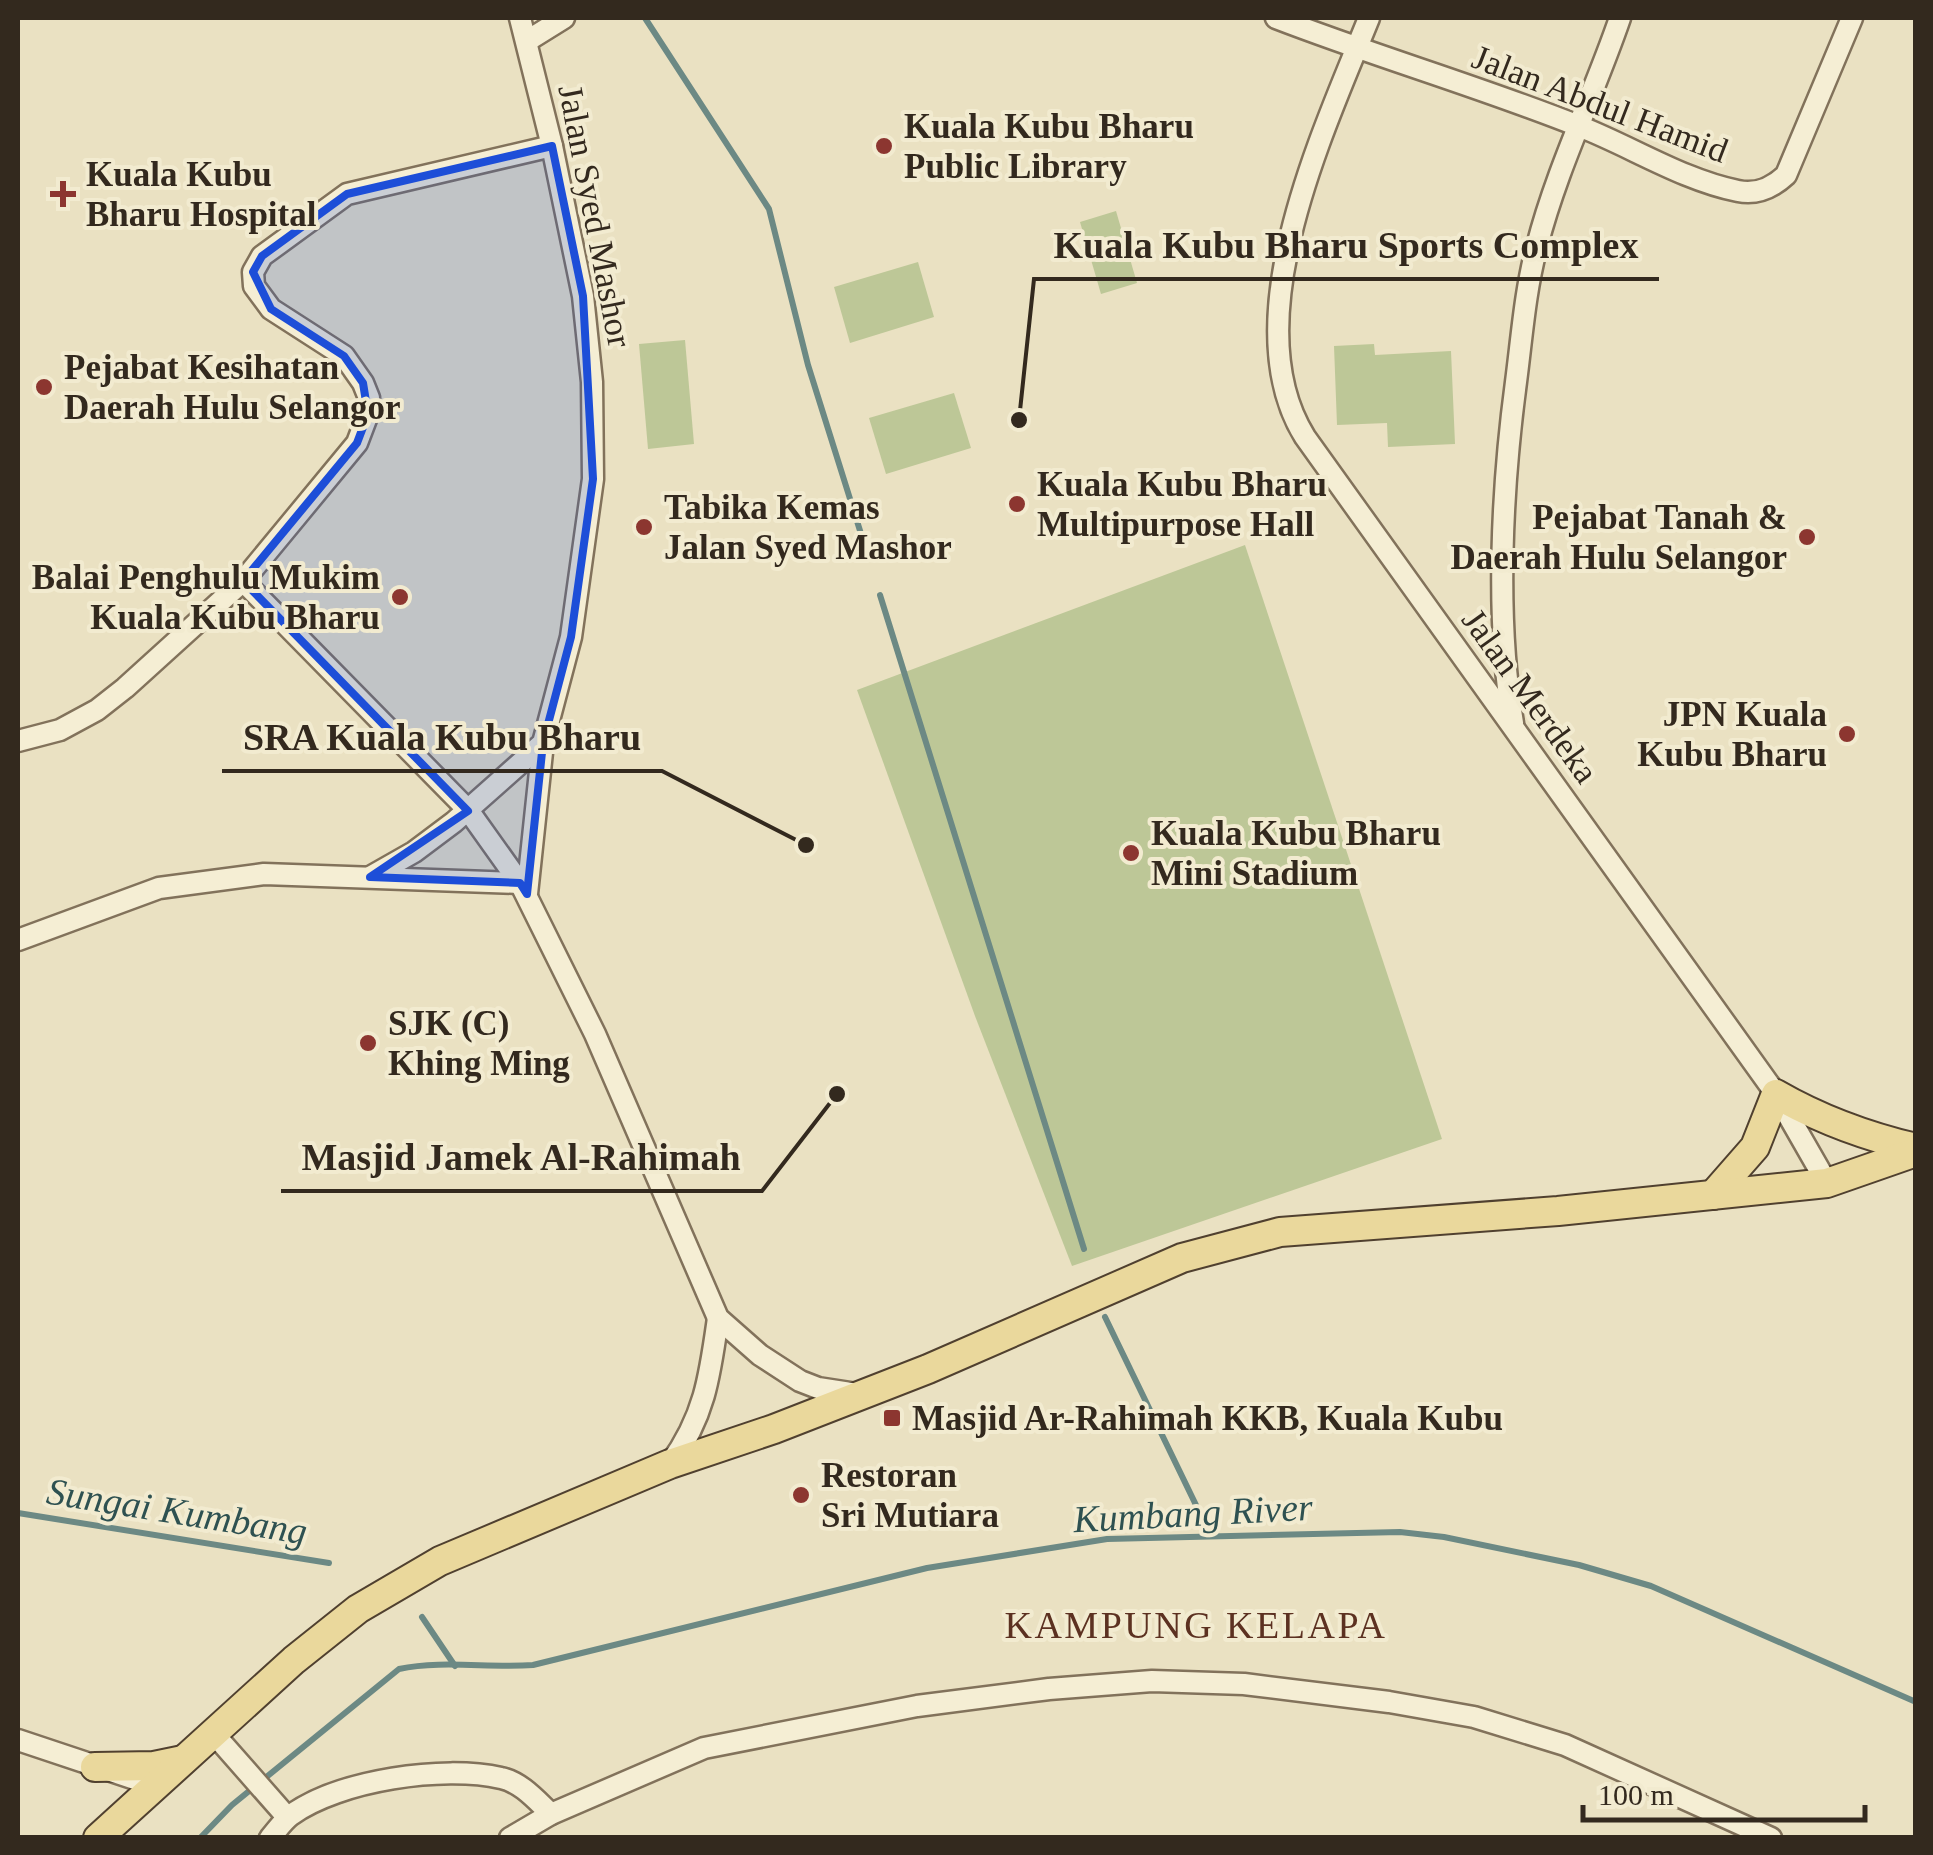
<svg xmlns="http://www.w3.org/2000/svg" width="1933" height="1855" font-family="Georgia,serif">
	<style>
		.green { fill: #bdc797 }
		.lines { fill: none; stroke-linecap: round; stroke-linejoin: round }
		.stream { stroke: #6c8984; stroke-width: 6 }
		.minor-casing { stroke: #82725b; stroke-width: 25 }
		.major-casing { stroke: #50402f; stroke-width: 32 }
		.minor { stroke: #f5eed4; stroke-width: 20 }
		.major { stroke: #ead89c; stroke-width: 28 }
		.marked { fill: #1d4ed8; fill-opacity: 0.2; stroke: #1d4ed8; stroke-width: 8; stroke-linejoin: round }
		.poi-dot { fill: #8c3630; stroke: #f2ebd0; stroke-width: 4 }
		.labels { text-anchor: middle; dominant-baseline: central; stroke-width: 8; stroke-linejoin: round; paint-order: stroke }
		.street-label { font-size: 35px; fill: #33291e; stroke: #f2ebd0 }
		.poi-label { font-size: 35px; font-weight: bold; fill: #33291e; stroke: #f2ebd0; text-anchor: start }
		.water-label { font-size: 38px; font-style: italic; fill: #2e5151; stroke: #f2ebd0 }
		.neighbourhood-label { font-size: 38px; letter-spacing: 2.5px; fill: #5c3121; stroke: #f2ebd0 }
		.leader { fill: none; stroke: #33291e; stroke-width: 4 }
		.callout-dot { fill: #33291e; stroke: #f2ebd0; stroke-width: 4 }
		.callout-label { font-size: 38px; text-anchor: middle; font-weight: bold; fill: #33291e; stroke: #f2ebd0; stroke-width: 8; stroke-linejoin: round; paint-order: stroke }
	</style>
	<rect width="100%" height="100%" fill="#eae1c2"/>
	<g class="green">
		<path d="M1116 211 1137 283 1101 294 1080 222Z"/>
		<path d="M918 262 934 317 850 343 834 287Z"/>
		<path d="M685 340 694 444 648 449 639 344Z"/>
		<path d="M1374 344 1375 355 1451 351 1455 444 1388 447 1387 423 1337 425 1334 346Z"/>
		<path d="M954 393 971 448 886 474 869 418Z"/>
		<path d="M1245 545 1442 1139 1072 1266 975 1016 857 690Z"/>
	</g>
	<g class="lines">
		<g class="stream">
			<path d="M645 18 769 209 808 365 862 537"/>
			<path d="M880 595 1084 1249"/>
			<path d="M1105 1317 1210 1534"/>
			<path d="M18 1513 329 1563"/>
			<path d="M422 1617 455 1666"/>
			<path d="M200 1838 232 1805 399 1669C441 1660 488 1668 533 1665L927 1568 1107 1539 1400 1532 1444 1537 1579 1565 1651 1586 1916 1702"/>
		</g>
		<defs>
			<g id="minor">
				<path d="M1276 18C1377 57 1481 87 1581 127 1632 147 1683 180 1738 191 1757 195 1772 188 1786 175L1852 18"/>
				<path d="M1369 18C1323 132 1233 322 1305 437L1776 1094 1827 1183"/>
				<path d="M527 41 564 18"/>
				<path d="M243 581 468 810 520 883 595 1034 718 1318 760 1355 800 1381 818 1388 857 1394"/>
				<path d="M1513 723C1495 618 1502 487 1516 382 1522 336 1525 291 1537 246 1557 168 1594 94 1620 18"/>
				<path d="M18 741 60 730 97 710 125 688 243 581 357 443 368 414 369 398 363 383 344 356 271 309 254 286 253 272 262 256 347 194 552 146"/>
				<path d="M370 877 414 852 454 822 543 743 571 637 593 479 592 382 583 296 552 146 520 18"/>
				<path d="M527 894 543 743"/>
				<path d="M18 940 159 888 264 874 520 883"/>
				<path d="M670 1464C705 1416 710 1375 718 1318"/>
				<path d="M214 1734 287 1817"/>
				<path d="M18 1740 156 1786"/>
				<path d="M270 1838C277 1830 283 1821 291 1815 340 1780 443 1765 501 1778 521 1782 537 1801 551 1814"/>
				<path d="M510 1838 551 1814 704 1748 917 1706 1049 1689 1152 1681 1244 1684 1389 1702 1474 1717 1565 1745 1771 1838"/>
			</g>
			<g id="major">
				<path d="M1713 1195 1755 1147 1776 1094C1821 1120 1865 1136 1916 1148"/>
				<path d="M95 1767 154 1766 183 1760"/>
				<path d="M98 1838 294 1660 358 1609 440 1561 670 1464 774 1429 928 1369 1182 1258 1280 1232 1558 1211 1827 1183 1916 1152"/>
			</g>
		</defs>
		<use href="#minor" class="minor-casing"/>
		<use href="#major" class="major-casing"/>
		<use href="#minor" class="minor"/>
		<use href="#major" class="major"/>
	</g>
	<path class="marked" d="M552 146 583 296 593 479 571 637 543 743 527 894 520 883 370 877 468 811 243 581 357 443 368 414 363 383 344 356 271 309 253 272 262 256 347 194Z"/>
	<g class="poi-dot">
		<circle cx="884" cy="146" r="10"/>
		<path d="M58 179h10v10h10v10h-10v10h-10v-10h-10v-10h10z"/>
		<circle cx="44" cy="387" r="10"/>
		<circle cx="1017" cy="504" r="10"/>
		<circle cx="644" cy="527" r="10"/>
		<circle cx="1807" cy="537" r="10"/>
		<circle cx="400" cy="597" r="10"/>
		<circle cx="1847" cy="734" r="10"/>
		<circle cx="1131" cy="853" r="10"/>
		<circle cx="368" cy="1043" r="10"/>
		<rect x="882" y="1408" width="20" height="20" rx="5"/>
		<circle cx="801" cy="1495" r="10"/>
	</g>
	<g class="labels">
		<g class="street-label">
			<text transform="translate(1600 104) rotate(21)">Jalan Abdul Hamid</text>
			<text transform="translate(595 216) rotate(79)">Jalan Syed Mashor</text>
			<text transform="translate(1530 696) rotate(54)">Jalan Merdeka</text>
		</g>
		<g class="poi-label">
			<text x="904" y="126">Kuala Kubu Bharu<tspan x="904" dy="40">Public Library</tspan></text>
			<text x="86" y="174">Kuala Kubu<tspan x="86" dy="40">Bharu Hospital</tspan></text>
			<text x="64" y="367">Pejabat Kesihatan<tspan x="64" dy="40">Daerah Hulu Selangor</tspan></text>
			<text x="1037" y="484">Kuala Kubu Bharu<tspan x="1037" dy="40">Multipurpose Hall</tspan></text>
			<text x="664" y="507">Tabika Kemas<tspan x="664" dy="40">Jalan Syed Mashor</tspan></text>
			<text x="1787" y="517" text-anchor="end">Pejabat Tanah &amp;<tspan x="1787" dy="40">Daerah Hulu Selangor</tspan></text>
			<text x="380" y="577" text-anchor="end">Balai Penghulu Mukim<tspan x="380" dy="40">Kuala Kubu Bharu</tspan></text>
			<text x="1827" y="714" text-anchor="end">JPN Kuala<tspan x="1827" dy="40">Kubu Bharu</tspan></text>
			<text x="1151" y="833">Kuala Kubu Bharu<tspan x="1151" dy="40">Mini Stadium</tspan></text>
			<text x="388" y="1023">SJK (C)<tspan x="388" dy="40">Khing Ming</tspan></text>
			<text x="912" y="1418">Masjid Ar-Rahimah KKB, Kuala Kubu</text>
			<text x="821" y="1475">Restoran<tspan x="821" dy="40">Sri Mutiara</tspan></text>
		</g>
		<g class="water-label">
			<text transform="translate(177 1511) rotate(9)">Sungai Kumbang</text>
			<text transform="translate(1193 1513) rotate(-3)">Kumbang River</text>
		</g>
		<g class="neighbourhood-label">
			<text x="1196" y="1625">KAMPUNG KELAPA</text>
		</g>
	</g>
	<path class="leader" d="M1019 420L1034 279H1659M806 845L662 771H222M837 1094L762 1191H281"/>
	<g class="callout-dot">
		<circle cx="1019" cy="420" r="10"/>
		<circle cx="806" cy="845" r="10"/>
		<circle cx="837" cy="1094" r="10"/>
	</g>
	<g class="callout-label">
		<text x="1346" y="258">Kuala Kubu Bharu Sports Complex</text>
		<text x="442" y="750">SRA Kuala Kubu Bharu</text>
		<text x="521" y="1170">Masjid Jamek Al-Rahimah</text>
	</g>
	<rect width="1933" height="1855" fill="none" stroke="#33291e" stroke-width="40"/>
	<path d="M1583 1805v15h282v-15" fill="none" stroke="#33291e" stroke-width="5"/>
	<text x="1598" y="1805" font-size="30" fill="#33291e" stroke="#f2ebd0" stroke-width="8" paint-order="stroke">100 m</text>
</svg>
